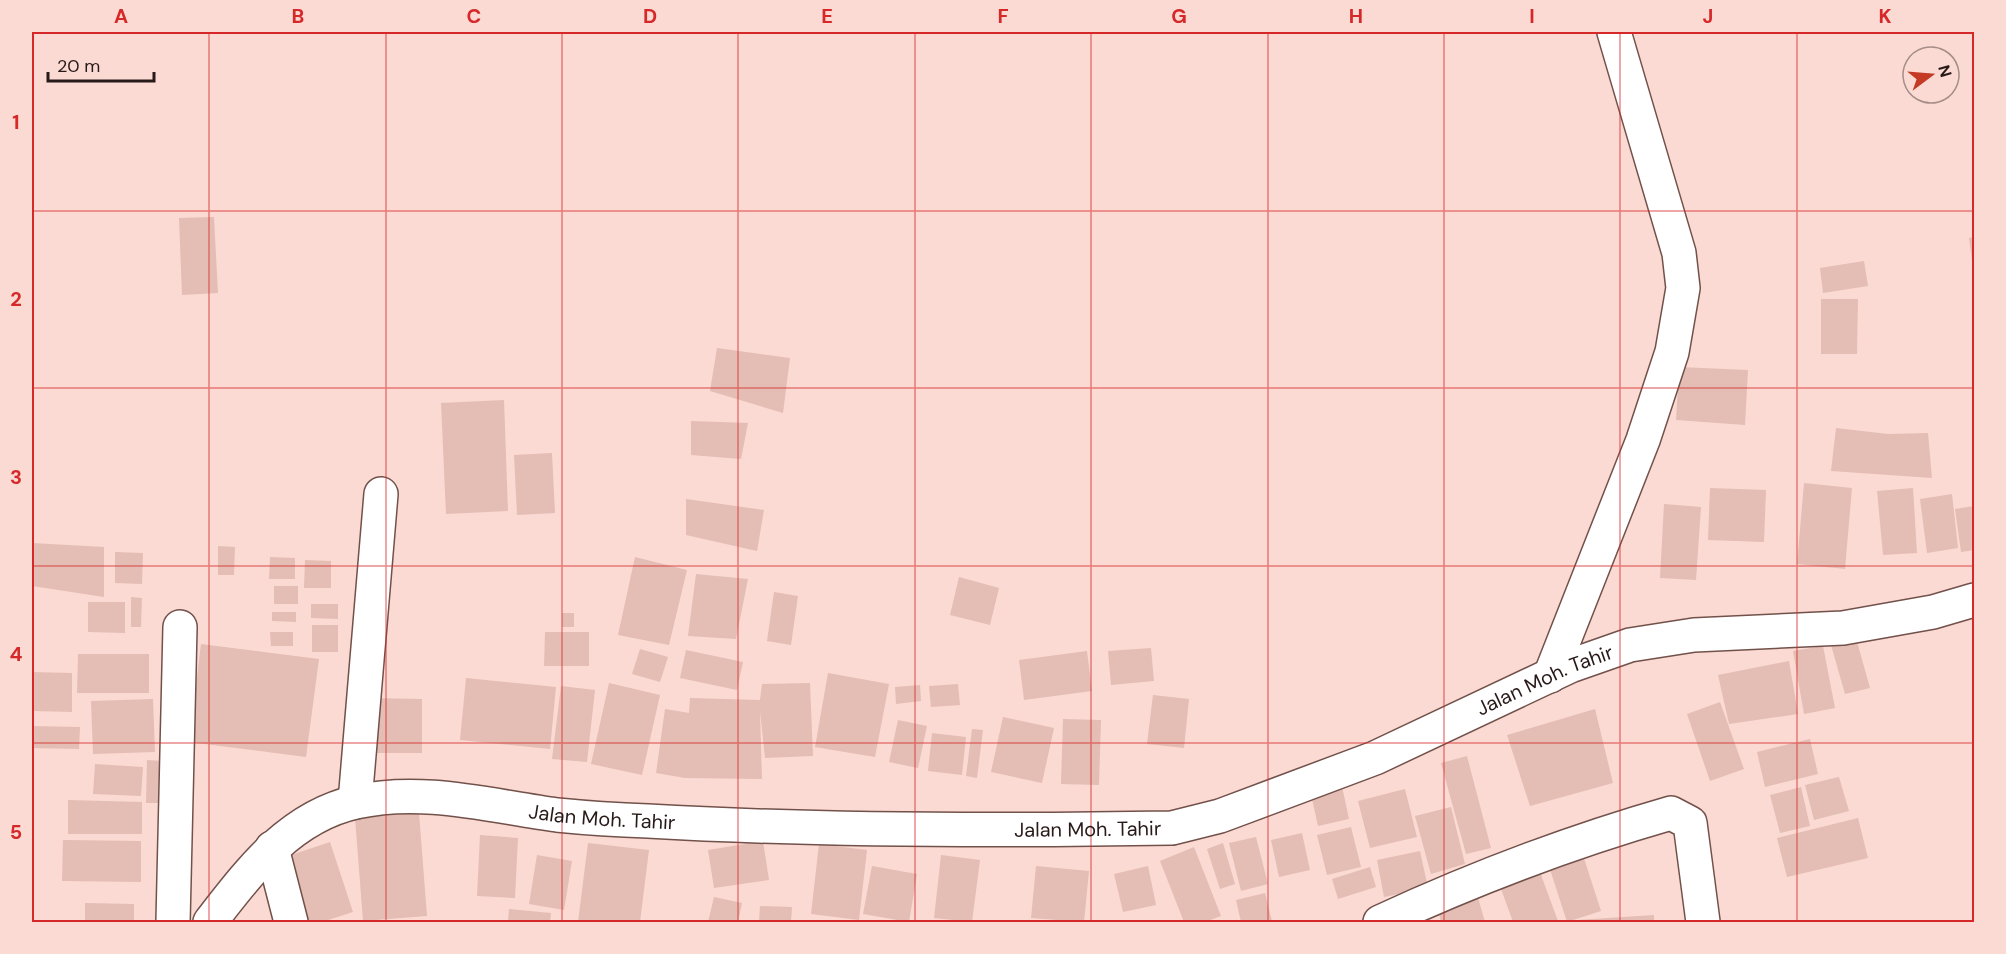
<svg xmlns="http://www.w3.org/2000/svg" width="2006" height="954" font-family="'DM Sans',sans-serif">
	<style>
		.building { fill: #e4bdb5 }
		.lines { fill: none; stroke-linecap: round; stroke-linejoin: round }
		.minor-casing { stroke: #72514a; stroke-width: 36 }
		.minor { stroke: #fff; stroke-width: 33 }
		.grid { fill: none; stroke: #d62828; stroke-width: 1.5; stroke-opacity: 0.55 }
		.labels { text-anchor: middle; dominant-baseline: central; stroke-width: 4.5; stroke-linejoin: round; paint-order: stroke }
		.street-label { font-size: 20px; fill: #281a18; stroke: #fadad3 }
		.neatline { fill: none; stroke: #d62828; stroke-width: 2 }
		.grid-label { font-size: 20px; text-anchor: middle; font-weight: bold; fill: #d62828 }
	</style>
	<rect width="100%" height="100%" fill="#fadad3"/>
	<g class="building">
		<path d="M214 217 218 293 182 295 179 218Z"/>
		<path d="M1974 237V268H1973L1969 238Z"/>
		<path d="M1864 261 1868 286 1823 293 1820 268Z"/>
		<path d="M1821 299H1858L1857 354H1821Z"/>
		<path d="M717 348 790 358 783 413 710 391Z"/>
		<path d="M1679 367 1748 370 1745 425 1676 420Z"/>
		<path d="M504 400 508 511 446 514 441 403Z"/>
		<path d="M691 421 748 423 741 459 691 455Z"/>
		<path d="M1836 428 1888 434 1928 433 1932 478 1831 471Z"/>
		<path d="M552 453 555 513 517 515 514 455Z"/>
		<path d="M1804 483 1852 488 1845 569 1797 564Z"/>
		<path d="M1710 488 1766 490 1764 542 1708 540Z"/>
		<path d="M1913 488 1917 553 1883 555 1877 491Z"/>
		<path d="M1952 494 1958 548 1927 553 1920 499Z"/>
		<path d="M686 499 764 510 757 551 686 535Z"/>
		<path d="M1664 504 1701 507 1696 580 1660 578Z"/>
		<path d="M1974 506V550L1961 552 1955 509Z"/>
		<path d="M32 543 104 547V597L32 586Z"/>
		<path d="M218 546 235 547 234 575H218Z"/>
		<path d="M115 552 143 553 142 584 115 583Z"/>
		<path d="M270 557 295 558V579H269Z"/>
		<path d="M635 557 687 570 669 645 618 635Z"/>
		<path d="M305 560 331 561V588H304Z"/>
		<path d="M696 574 748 579 736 639 688 636Z"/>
		<path d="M959 577 999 588 990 625 950 615Z"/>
		<rect x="274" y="586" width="24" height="18"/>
		<path d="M774 592 798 596 791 645 767 641Z"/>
		<path d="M131 597 142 598 141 627H131Z"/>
		<path d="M88 602H125V633L88 632Z"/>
		<path d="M311 604H338V619L311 618Z"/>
		<path d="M272 612H296V622L272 621Z"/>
		<rect x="562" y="613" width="12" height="14"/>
		<rect x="312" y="625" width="26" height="27"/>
		<path d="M1854 631 1870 688 1845 694 1829 638Z"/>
		<path d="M270 632H293V646H271Z"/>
		<path d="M545 632H589V666H544Z"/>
		<path d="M201 644 319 659 306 757 189 742Z"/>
		<path d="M1823 646 1835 708 1804 714 1793 651Z"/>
		<path d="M1151 648 1154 681 1111 685 1108 651Z"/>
		<path d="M640 649 668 657 660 682 632 674Z"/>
		<path d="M686 650 743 662 737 690 680 678Z"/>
		<path d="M1087 651 1092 691 1024 700 1019 660Z"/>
		<path d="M78 654H149V693H77Z"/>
		<path d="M1789 661 1798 714 1729 724 1718 675Z"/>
		<path d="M32 672 72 673V712L32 711Z"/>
		<path d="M828 673 889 684 875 757 815 747Z"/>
		<path d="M466 678 556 687 550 749 460 740Z"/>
		<path d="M609 683 660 695 642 775 591 764Z"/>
		<path d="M810 683 813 756 765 758 760 711 762 779 685 778 656 773 665 709 689 713 690 698 760 700 762 684Z"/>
		<path d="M958 684 960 705 931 707 929 686Z"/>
		<path d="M920 685 921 701 896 704 895 687Z"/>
		<path d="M561 686 595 690 587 762 552 759Z"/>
		<path d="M1153 695 1189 699 1184 748 1147 744Z"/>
		<path d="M370 698 422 699V753H370Z"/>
		<path d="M153 699 155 752 93 754 91 701Z"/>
		<path d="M1720 702 1744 769 1710 781 1687 714Z"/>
		<path d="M1595 709 1613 783 1530 806 1507 735Z"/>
		<path d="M1003 717 1054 728 1042 783 991 772Z"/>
		<path d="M1063 719 1101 720 1099 785 1061 784Z"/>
		<path d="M898 720 927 726 918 768 889 762Z"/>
		<path d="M32 726 80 727 79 749 32 748Z"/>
		<path d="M972 729 983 730 977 778 966 776Z"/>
		<path d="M932 733 966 737 962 775 928 771Z"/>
		<path d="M1810 739 1818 774 1765 787 1757 752Z"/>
		<path d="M1467 756 1491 848 1466 854 1441 763Z"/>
		<path d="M147 760 163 761 162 803H146Z"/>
		<path d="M95 764 143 767 141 796 93 794Z"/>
		<path d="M1340 777 1349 819 1318 826 1309 785Z"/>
		<path d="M1839 777 1849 811 1814 820 1805 785Z"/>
		<path d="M1801 787 1810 826 1780 833 1770 795Z"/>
		<path d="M1405 789 1417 837 1370 848 1358 801Z"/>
		<path d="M68 800 142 802V834H68Z"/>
		<path d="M1451 807 1465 864 1431 874 1415 816Z"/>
		<path d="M419 813 427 916 363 921 355 818Z"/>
		<path d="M1858 818 1868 858 1787 877 1777 838Z"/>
		<path d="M1351 827 1361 867 1327 875 1317 835Z"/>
		<path d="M1302 833 1310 870 1279 877 1271 840Z"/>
		<path d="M480 835 518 838 515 898 477 896Z"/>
		<path d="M1256 837 1268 884 1241 891 1229 843Z"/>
		<path d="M63 840 141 841V882L62 881Z"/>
		<path d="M763 841 769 880 714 888 708 850Z"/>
		<path d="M330 842 353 912 322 922H304L282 858Z"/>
		<path d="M588 843 649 850 640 922H578Z"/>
		<path d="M1223 843 1235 884 1220 889 1207 849Z"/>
		<path d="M819 844 867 850 859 920 811 914Z"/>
		<path d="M1580 846 1601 911 1567 922 1546 857Z"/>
		<path d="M1194 847 1221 916 1205 922H1184L1160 861Z"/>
		<path d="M1420 851 1428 888 1384 897 1377 860Z"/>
		<path d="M537 855 572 861 564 910 529 904Z"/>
		<path d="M941 855 980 860 972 922 934 918Z"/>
		<path d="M1537 864 1558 921 1513 922 1497 878Z"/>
		<path d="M872 866 917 874 909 922 863 914Z"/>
		<path d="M1036 866 1089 871 1084 922 1031 918Z"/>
		<path d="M1148 866 1156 905 1123 912 1114 874Z"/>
		<path d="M1370 867 1376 887 1338 899 1332 879Z"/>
		<path d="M1265 893 1272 921 1241 922 1236 900Z"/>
		<path d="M1477 894 1485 922H1441L1437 905Z"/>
		<path d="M714 897 742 903 738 922H708Z"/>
		<path d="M85 903 134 904V922H85Z"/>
		<path d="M760 906 792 907 791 922H759Z"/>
		<path d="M509 909 551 913 550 922H508Z"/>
		<path d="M1654 915V922H1577V920Z"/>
	</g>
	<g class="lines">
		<defs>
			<g id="minor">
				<path d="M1550 676 1643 440 1672 352 1683 288 1679 253 1614 32"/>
				<path d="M355 802 381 494"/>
				<path d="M272 848 291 922"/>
				<path d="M173 922 180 627"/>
				<path id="s1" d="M210 922C249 872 289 817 356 802 423 787 490 806 557 815 587 818 618 820 648 821 822 831 997 831 1172 828L1220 816 1375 758 1570 666 1630 645 1694 635 1843 628 1933 612 1974 600"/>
				<path d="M1380 922C1475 878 1570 842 1671 813L1690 823 1703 922"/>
			</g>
		</defs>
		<use href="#minor" class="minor-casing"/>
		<use href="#minor" class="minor"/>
	</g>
	<path class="grid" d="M209 32V922M386 32V922M562 32V922M738 32V922M915 32V922M1091 32V922M1268 32V922M1444 32V922M1620 32V922M1797 32V922M32 211H1974M32 388H1974M32 566H1974M32 743H1974"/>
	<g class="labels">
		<g class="street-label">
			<text stroke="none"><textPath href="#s1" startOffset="1413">Jalan Moh. Tahir</textPath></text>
			<text stroke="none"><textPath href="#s1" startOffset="441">Jalan Moh. Tahir</textPath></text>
			<text stroke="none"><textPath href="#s1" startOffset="927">Jalan Moh. Tahir</textPath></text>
		</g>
	</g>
	<rect width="2006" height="954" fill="none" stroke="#fadad3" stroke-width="66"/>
	<g transform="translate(1931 75) rotate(74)"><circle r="28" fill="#fadad3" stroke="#a68d88" stroke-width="1.5"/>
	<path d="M0-4.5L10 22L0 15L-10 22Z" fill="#c53a24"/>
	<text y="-9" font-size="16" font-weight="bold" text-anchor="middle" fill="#281a18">N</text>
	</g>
	<path d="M48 72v9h106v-9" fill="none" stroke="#281a18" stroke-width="3"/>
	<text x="57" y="72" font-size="18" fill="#281a18" stroke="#fadad3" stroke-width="4.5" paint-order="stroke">20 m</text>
	<rect x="33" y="33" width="1940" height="888" class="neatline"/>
	<g class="grid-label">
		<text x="121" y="23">A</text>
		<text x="298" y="23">B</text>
		<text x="474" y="23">C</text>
		<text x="650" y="23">D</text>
		<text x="827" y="23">E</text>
		<text x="1003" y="23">F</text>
		<text x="1179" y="23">G</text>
		<text x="1356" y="23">H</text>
		<text x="1532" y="23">I</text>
		<text x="1708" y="23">J</text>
		<text x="1885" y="23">K</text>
		<text x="16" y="129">1</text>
		<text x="16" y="306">2</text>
		<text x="16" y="484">3</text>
		<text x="16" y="661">4</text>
		<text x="16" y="839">5</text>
	</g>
</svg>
